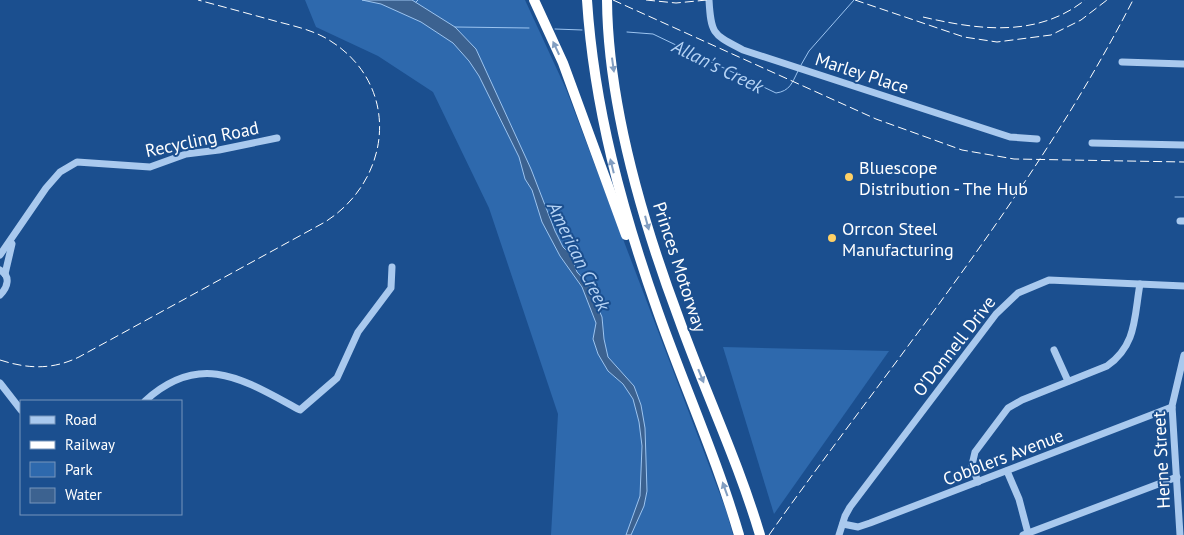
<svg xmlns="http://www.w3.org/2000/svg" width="1184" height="535" font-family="'PT Sans',sans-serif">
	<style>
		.green { fill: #2e69ad }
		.water { fill: #3c6290; stroke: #9cc4f0 }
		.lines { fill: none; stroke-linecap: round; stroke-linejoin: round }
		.stream { stroke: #9cc4f0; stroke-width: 1 }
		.minor { stroke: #a9c9ee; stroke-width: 7 }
		.highway { stroke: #fff; stroke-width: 10 }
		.rail { stroke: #fff; stroke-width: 1; stroke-dasharray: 9 4; stroke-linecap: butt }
		.oneway { fill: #829ec1 }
		.poi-dot { fill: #ffd166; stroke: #1b4f8f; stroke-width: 2 }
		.labels { text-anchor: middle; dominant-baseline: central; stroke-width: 4; stroke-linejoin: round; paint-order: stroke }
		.street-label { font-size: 18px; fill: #fff; stroke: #1b4f8f }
		.poi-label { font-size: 18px; fill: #fff; stroke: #1b4f8f; text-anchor: start }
		.water-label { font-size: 19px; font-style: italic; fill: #b5d3f5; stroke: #1b4f8f }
	</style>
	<rect width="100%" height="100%" fill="#1b4f8f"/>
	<g class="green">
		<path d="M305 0H525L566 89 726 510 733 535H551L558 414 489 208 433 92 378 56 316 27Z"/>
		<path d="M723 347 889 351 774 514Z"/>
	</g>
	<path class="water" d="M362 0H412L455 27 476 49 531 169 555 231 563 247 571 255 577 272 590 286 595 296 596 303 602 317 604 339 608 357 634 386 641 405 645 428 647 491 644 506 631 535H626L640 496 642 446 639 422 633 399 623 384 608 371 598 354 593 339 596 323 582 287 560 256 542 222 532 190 525 179 519 157 479 76 469 61 453 43 421 22 381 4Z"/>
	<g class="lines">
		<g class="stream">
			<path d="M416 2 418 0"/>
			<path d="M455 27 529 28"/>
			<path d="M555 29 582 30"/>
			<path d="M627 32 653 34 776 93C790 91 792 83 798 71"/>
			<path d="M801 65 809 51 854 0"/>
			<path d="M1175 197H1184"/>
		</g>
		<g class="minor">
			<path d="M709 0C711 35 713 34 743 50L1010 137 1037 139"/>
			<path d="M1122 62 1184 64"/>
			<path d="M1092 143 1184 145"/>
			<path d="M1180 221H1184"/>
			<path d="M0 255 46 188 60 172 77 162 150 167 186 154 219 150 277 138"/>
			<path d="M0 270C11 276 8 287 0 295"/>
			<path d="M5 274 12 244"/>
			<path d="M1054 350 1068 381"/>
			<path d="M0 383 21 410"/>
			<path d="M145 401C201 350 244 380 300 410L337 378 358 332 391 288 392 267"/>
			<path d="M1007 471 1019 499 1028 533"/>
			<path d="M978 482 972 465 975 452 1008 408 1022 400 1107 366C1137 345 1134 317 1140 284"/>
			<path d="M843 524 858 527 870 523 1172 407"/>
			<path d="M839 535 845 516 850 507 996 314 1018 293 1049 280 1184 286"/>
			<path d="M1023 535 1177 477"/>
			<path d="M1180 535 1172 406 1184 355"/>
		</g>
		<g class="highway">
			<path d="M534 0 563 63 626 235"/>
			<path d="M587 0C594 108 622 210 658 312 684 386 717 459 739 535"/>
			<path d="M607 0C608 103 643 223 679 319 705 392 738 461 760 535"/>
		</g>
		<g class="rail">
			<path d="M613 0 876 119 962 150 1014 159 1184 162"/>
			<path d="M646 0 676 3 707 0"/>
			<path d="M855 0 964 37 997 42 1051 35 1081 20 1107 0"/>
			<path d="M923 17C979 30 1037 38 1085 0"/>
			<path d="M0 360C28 369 52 370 79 357L325 222C393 179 401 84 329 40 313 30 294 26 275 21 250 14 224 7 198 0"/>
			<path d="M769 535C894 359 1034 193 1133 0"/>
		</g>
	</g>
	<defs><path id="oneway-solid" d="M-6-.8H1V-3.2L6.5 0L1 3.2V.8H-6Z" transform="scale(1.25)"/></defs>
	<g class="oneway">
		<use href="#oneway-solid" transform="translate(556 48) rotate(-115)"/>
		<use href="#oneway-solid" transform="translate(613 65) rotate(82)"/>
		<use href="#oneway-solid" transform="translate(612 166) rotate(-104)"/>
		<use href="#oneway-solid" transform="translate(647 223) rotate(75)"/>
		<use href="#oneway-solid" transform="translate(701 376) rotate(68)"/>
		<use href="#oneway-solid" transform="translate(725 489) rotate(-110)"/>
	</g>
	<g class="poi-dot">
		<circle cx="849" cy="177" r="5"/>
		<circle cx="832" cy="238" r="5"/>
	</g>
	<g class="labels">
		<g class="street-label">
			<text transform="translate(862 73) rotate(18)">Marley Place</text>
			<text transform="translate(202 139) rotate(-12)">Recycling Road</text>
			<text transform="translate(680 267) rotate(72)">Princes Motorway</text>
			<text transform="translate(954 346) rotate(-52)">O'Donnell Drive</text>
			<text transform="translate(1003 457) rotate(-21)">Cobblers Avenue</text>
			<text transform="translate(1161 460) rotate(-93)">Herne Street</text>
		</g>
		<g class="poi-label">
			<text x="859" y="167">Bluescope<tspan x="859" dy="21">Distribution - The Hub</tspan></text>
			<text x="842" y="228">Orrcon Steel<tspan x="842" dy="21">Manufacturing</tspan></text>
		</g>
		<g class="water-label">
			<text transform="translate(718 66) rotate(26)">Allan's Creek</text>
			<text transform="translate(579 256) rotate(64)">American Creek</text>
		</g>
	</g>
	<rect x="20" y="400" width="162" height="115" fill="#1b4f8f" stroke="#7695bc"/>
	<rect x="30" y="416" width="25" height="8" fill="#a9c9ee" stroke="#7695bc"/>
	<text x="65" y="425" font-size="15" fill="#ffffff">Road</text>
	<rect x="30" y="441" width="25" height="8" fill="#ffffff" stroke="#7695bc"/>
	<text x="65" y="450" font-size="15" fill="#ffffff">Railway</text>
	<rect x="30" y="462" width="25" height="15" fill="#2e69ad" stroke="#7695bc"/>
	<text x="65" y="475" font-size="15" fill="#ffffff">Park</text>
	<rect x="30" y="488" width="25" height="15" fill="#3c6290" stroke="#7695bc"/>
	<text x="65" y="500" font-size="15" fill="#ffffff">Water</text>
</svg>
